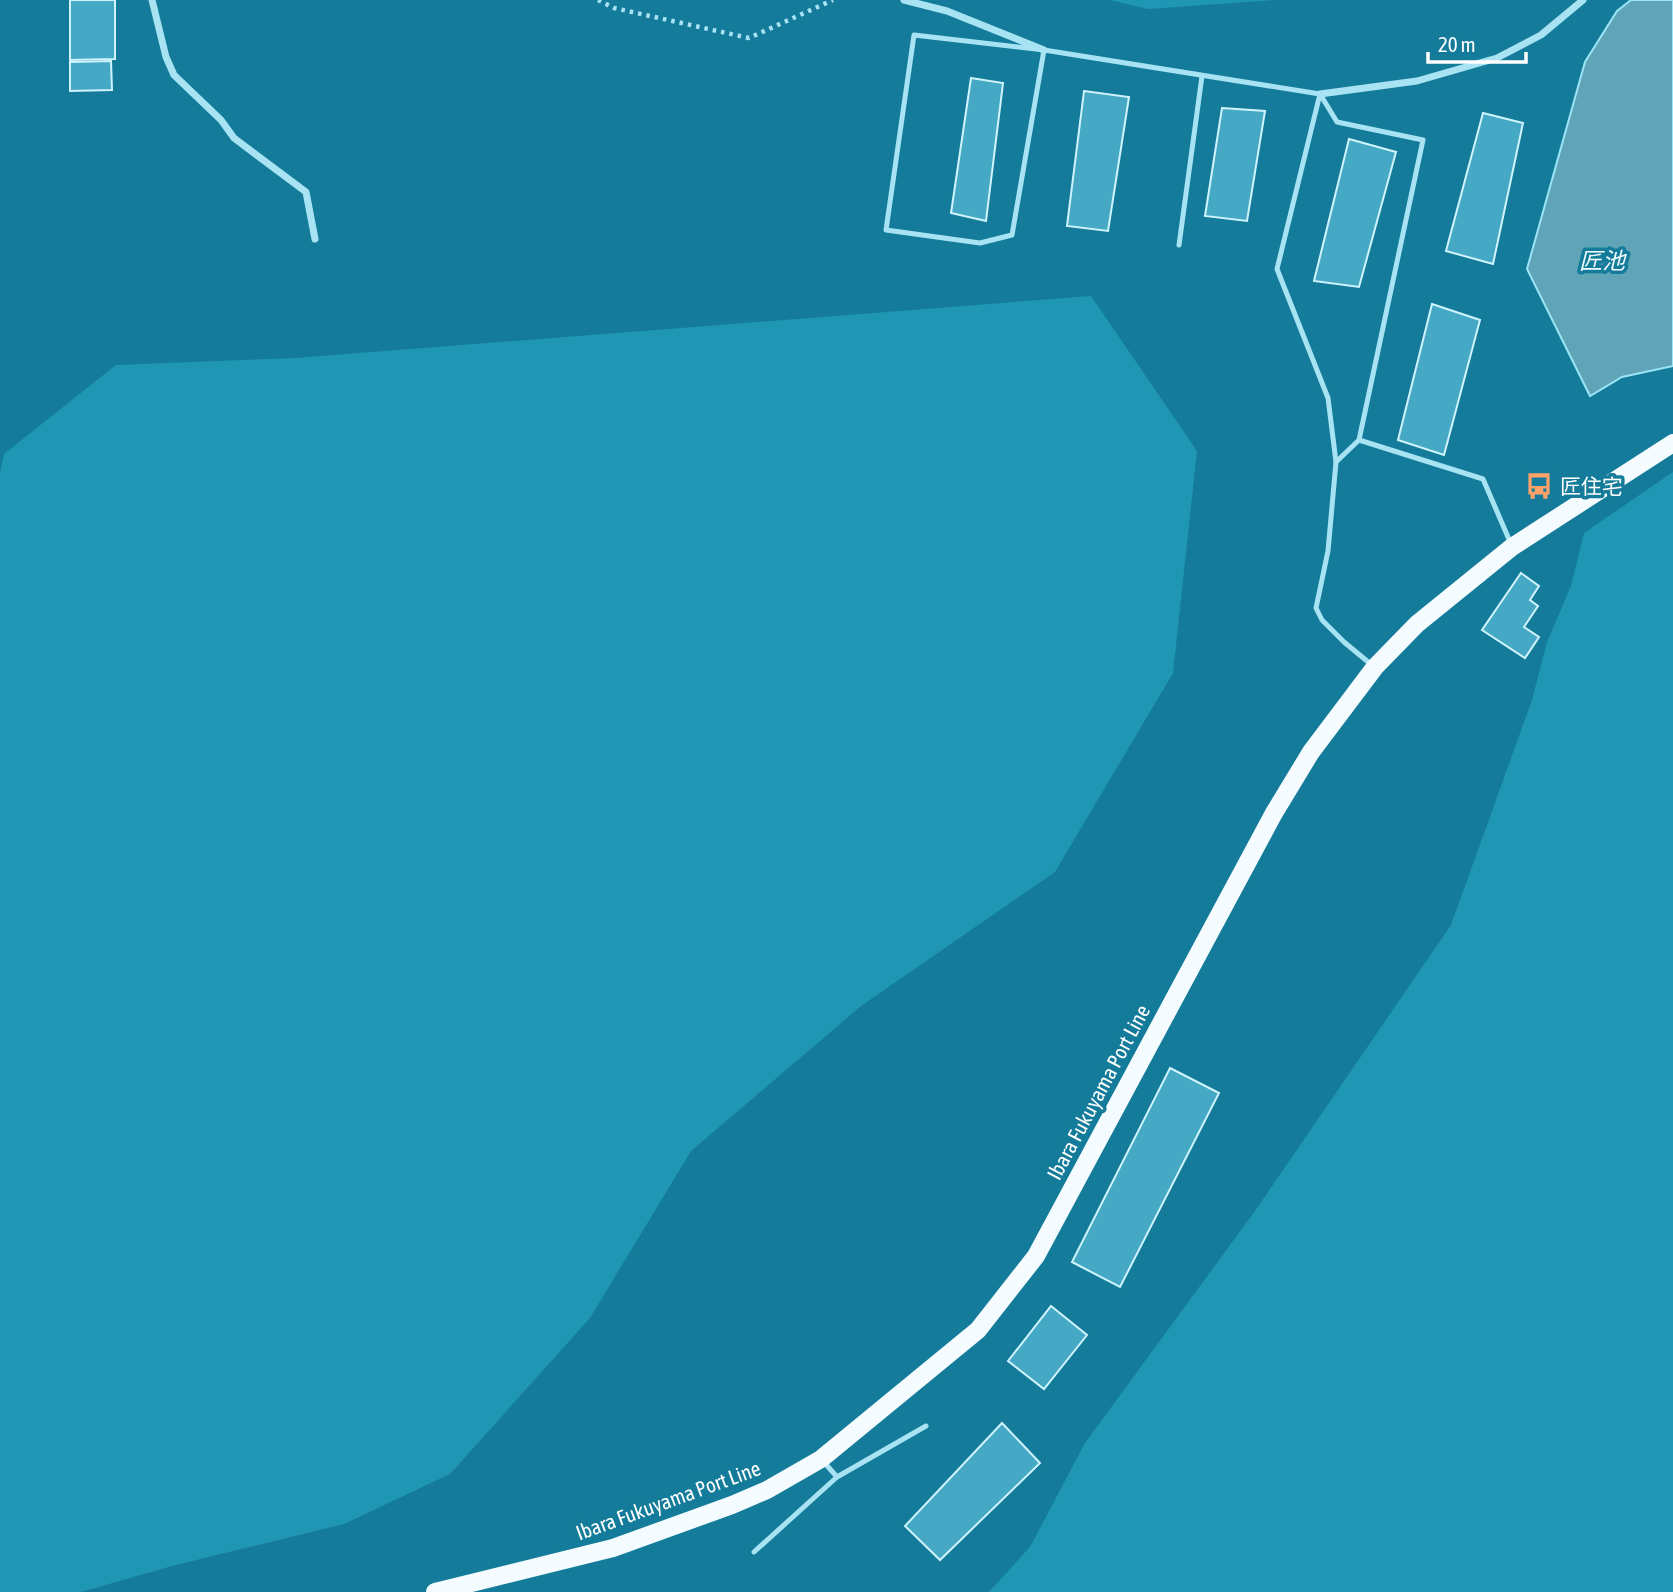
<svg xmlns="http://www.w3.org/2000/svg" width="1673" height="1592" font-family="'Asap Condensed','Noto Sans JP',sans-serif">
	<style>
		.green { fill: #2096b5 }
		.water { fill: #60a4b7; stroke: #9be4f6; stroke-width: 2 }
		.building { fill: #45a8c4; stroke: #d0f4fd; stroke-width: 2 }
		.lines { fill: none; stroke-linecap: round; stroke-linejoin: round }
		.path { stroke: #a8e3f3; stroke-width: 4.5; stroke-dasharray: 3.5 5; stroke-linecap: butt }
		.service { stroke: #a8e3f3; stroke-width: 5 }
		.minor { stroke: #a8e3f3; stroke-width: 7 }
		.primary { stroke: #f4fcff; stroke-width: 18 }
		.labels { text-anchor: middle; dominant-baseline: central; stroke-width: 7; stroke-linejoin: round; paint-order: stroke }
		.poi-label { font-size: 21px; fill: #fff; stroke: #147c9a; text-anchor: start }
		.street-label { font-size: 21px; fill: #fff; stroke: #147c9a }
		.water-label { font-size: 23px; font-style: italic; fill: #f0fbfe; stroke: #147c9a }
	</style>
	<rect width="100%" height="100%" fill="#147c9a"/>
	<g class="green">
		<path d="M1110 0H1274L1148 9Z"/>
		<path d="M1091 296 1197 451 1173 673 1055 872 861 1006 691 1151 590 1318 450 1474 344 1524 172 1566 81 1592H0V473L4 454 116 365 295 358Z"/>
		<path d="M1673 472V1592H989L1030 1547 1085 1443 1255 1211 1451 925 1532 700 1547 642 1571 586 1584 533Z"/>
	</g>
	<path class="water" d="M1631 0H1673V366L1622 377 1590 396 1527 269 1585 62 1617 11Z"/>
	<g class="building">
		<path d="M70 0H115V59L70 60Z"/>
		<path d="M111 61 112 90 70 91V62Z"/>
		<path d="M971 78 1003 83 986 221 951 213Z"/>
		<path d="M1084 91 1129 97 1108 231 1067 226Z"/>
		<path d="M1222 108 1265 111 1247 221 1205 216Z"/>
		<path d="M1483 113 1523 123 1493 264 1446 251Z"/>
		<path d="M1349 139 1396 152 1359 287 1314 281Z"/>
		<path d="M1432 304 1480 320 1444 455 1398 440Z"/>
		<path d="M1521 573 1539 586 1530 600 1538 606 1524 627 1539 637 1525 658 1482 630Z"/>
		<path d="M1170 1068 1219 1093 1120 1287 1072 1262Z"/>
		<path d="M1051 1306 1087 1335 1044 1389 1008 1361Z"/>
		<path d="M1002 1423 1040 1463 940 1560 905 1526Z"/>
	</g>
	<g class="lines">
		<path class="path" d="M598 0 614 8 749 38 833 0"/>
		<g class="service">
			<path d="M1044 50 1012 235 980 243 886 230 914 35 1044 50 1320 94 1337 122 1423 140 1359 440 1336 462"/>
			<path d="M1320 94 1277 269 1328 398 1336 462 1328 551 1316 608 1322 620 1344 642 1373 666"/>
			<path d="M1179 245 1202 76"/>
			<path d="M1359 440 1483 479 1511 544"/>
			<path d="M823 1461 837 1477 926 1426"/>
			<path d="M754 1552 837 1477"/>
		</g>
		<g class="minor">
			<path d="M152 0 166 57 174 75 221 120 234 138 306 192 315 239"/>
			<path d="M904 0 947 11 1044 50"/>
			<path d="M1320 94 1417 81 1497 58 1541 35 1583 0"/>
		</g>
		<path class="primary" d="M435 1592 613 1548 732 1505 767 1490 821 1459 978 1330 1036 1256 1274 813 1311 752 1375 667 1417 624 1512 547 1673 443"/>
	</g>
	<defs>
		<symbol id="bus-bare" viewBox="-9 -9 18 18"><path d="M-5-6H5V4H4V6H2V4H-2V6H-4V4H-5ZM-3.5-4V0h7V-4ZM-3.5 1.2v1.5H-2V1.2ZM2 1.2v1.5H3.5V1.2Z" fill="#ffa26a" stroke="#147c9a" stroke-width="2.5" paint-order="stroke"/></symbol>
	</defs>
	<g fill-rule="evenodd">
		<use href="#bus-bare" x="1520" y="467" width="38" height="38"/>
	</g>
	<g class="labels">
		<g class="poi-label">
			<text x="1560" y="486">匠住宅</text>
		</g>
		<g class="street-label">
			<text transform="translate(1098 1092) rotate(-62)">Ibara Fukuyama Port Line</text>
			<text transform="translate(668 1500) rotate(-20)">Ibara Fukuyama Port Line</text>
		</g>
		<g class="water-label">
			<text x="1602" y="261">匠池</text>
		</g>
	</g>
	<path d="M1428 52v10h98v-10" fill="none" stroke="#ffffff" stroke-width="3.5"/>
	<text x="1438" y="52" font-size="21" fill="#ffffff" stroke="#147c9a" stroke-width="5" paint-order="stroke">20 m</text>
</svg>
